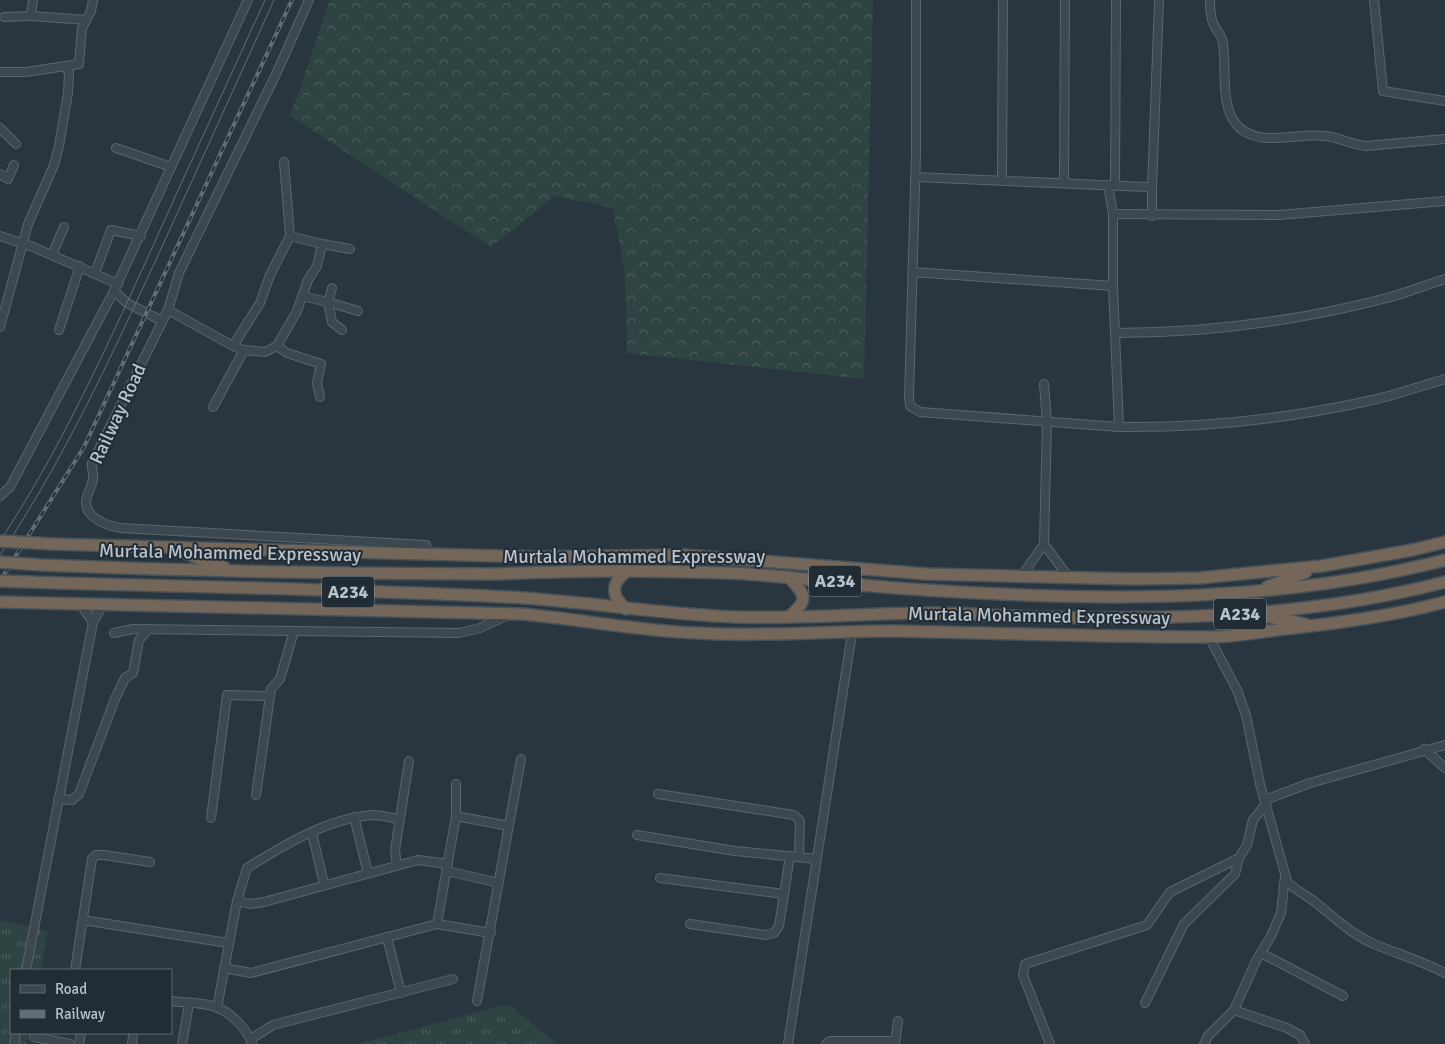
<svg xmlns="http://www.w3.org/2000/svg" width="1445" height="1044" font-family="Signika,sans-serif">
	<style>
		.grass { fill: url(#grass-tufts) }
		.forest { fill: url(#forest-crowns) }
		.lines { fill: none; stroke-linecap: round; stroke-linejoin: round }
		.minor-casing { stroke: #5a656d; stroke-width: 10 }
		.highway-casing { stroke: #47525a; stroke-width: 14 }
		.minor { stroke: #3d474f; stroke-width: 8 }
		.highway { stroke: #75665a; stroke-width: 11 }
		.tram { stroke: #616e78; stroke-width: 1 }
		.rail-casing { stroke: #616e78; stroke-width: 4 }
		.rail { stroke: #212c35; stroke-width: 2; stroke-dasharray: 5.5; stroke-linecap: butt }
		.highway-bridge-casing { stroke: #47525a; stroke-width: 14; stroke-linecap: butt }
		.highway-bridge { stroke: #75665a; stroke-width: 11 }
		.labels { text-anchor: middle; dominant-baseline: central; stroke-width: 4; stroke-linejoin: round; paint-order: stroke }
		.shield { fill: #212c35; stroke: #8b959d; stroke-width: 1 }
		.shield-label { font-size: 18px; font-weight: bold; fill: #b9c2ca }
		.street-label { font-size: 19px; fill: #b9c2ca; stroke: #212c35 }
	</style>
	<defs>
		<pattern id="grass-tufts" width="24" height="20" patternUnits="userSpaceOnUse" patternTransform="scale(1.25)"><rect width="24" height="20" fill="#2e4442"/><path d="M3 7l-1-3M5 7V3M7 7l1-3M15 17l-1-3M17 17v-4M19 17l1-3" fill="none" stroke="#4a5d5c"/></pattern>
		<pattern id="forest-crowns" width="20" height="18" patternUnits="userSpaceOnUse" patternTransform="scale(1.25)"><rect width="20" height="18" fill="#2e4442"/><path d="M2 6a3 3 0 1 1 6 0M12 15a3 3 0 1 1 6 0" fill="none" stroke="#4a5d5c"/></pattern>
	</defs>
	<rect width="100%" height="100%" fill="#29363f"/>
	<g class="grass">
		<path d="M0 920 48 931 41 970H11V1033H29L27 1044H0Z"/>
		<path d="M508 1004 557 1044H358Z"/>
	</g>
	<path class="forest" d="M330 0H873L864 379 627 353 625 274 613 208 555 196 491 247 290 116Z"/>
	<g class="lines">
		<defs>
			<g id="minor">
				<path d="M33 0 31 16 86 20"/>
				<path d="M309 0 277 72 179 273 168 310 92 463C91 468 94 473 93 479 92 486 87 494 86 501 85 519 109 526 121 528L426 545 427 553"/>
				<path d="M1210 0C1210 8 1210 15 1213 23 1216 30 1222 35 1223 43 1228 81 1214 134 1267 138 1286 139 1306 134 1325 136 1339 137 1351 145 1366 146L1445 139"/>
				<path d="M1374 0 1383 91 1445 101"/>
				<path d="M4 17 31 16"/>
				<path d="M0 72H26L79 64 82 28 91 11 93 0"/>
				<path d="M0 128 16 144"/>
				<path d="M116 148 171 167"/>
				<path d="M0 174 8 179 14 165"/>
				<path d="M915 177 1146 187 1152 189V216"/>
				<path d="M1002 180 1003 0"/>
				<path d="M1064 183 1065 0"/>
				<path d="M1108 185 1113 214V286"/>
				<path d="M1115 185 1116 0"/>
				<path d="M1152 189 1159 0"/>
				<path d="M1113 214 1279 215 1445 201"/>
				<path d="M0 236 33 247 118 284"/>
				<path d="M322 244 350 249"/>
				<path d="M52 255 64 227"/>
				<path d="M912 272 1113 286 1119 427 920 412 910 406 909 397 916 153V0"/>
				<path d="M95 273 111 230 141 236"/>
				<path d="M114 291 127 303 162 321"/>
				<path d="M302 296 328 302 332 288"/>
				<path d="M168 310 233 346 260 303 270 275 290 236 284 162"/>
				<path d="M0 327 28 224 54 165 59 146 68 93 69 73 66 67"/>
				<path d="M59 330 80 266"/>
				<path d="M342 330 332 322 328 302 358 311"/>
				<path d="M1115 333C1207 333 1298 321 1387 298 1407 293 1425 285 1445 279"/>
				<path d="M233 346 244 350 265 352 277 346 297 311 308 280 317 266 322 244 290 236"/>
				<path d="M277 346 287 353 321 364 317 383 320 397"/>
				<path d="M213 407 244 350"/>
				<path d="M1119 427C1202 428 1286 419 1368 401 1394 396 1420 386 1445 379"/>
				<path d="M0 496 10 487 114 291 248 0"/>
				<path d="M1044 544 1069 578"/>
				<path d="M1021 577 1044 544 1047 422 1044 384"/>
				<path d="M80 604 93 622"/>
				<path d="M114 633 133 629 459 633 480 628 508 615"/>
				<path d="M1209 637 1237 690 1246 715 1260 784 1287 881C1294 890 1303 893 1311 899 1332 915 1349 933 1374 944 1398 954 1422 961 1445 973"/>
				<path d="M1424 749 1445 768"/>
				<path d="M658 794 794 815 800 821 799 857"/>
				<path d="M256 795 271 689 280 679 294 631"/>
				<path d="M58 799 72 800 79 794 115 699 125 678 133 673 139 640 149 629"/>
				<path d="M1265 800 1310 783 1445 745"/>
				<path d="M456 816V784"/>
				<path d="M354 817 368 873"/>
				<path d="M211 818 227 695 270 696"/>
				<path d="M312 833 324 884"/>
				<path d="M637 835 735 851 817 859"/>
				<path d="M397 866 395 850 409 761"/>
				<path d="M447 871 499 883"/>
				<path d="M660 878 784 894"/>
				<path d="M237 901 250 904 264 902 418 860 448 864"/>
				<path d="M83 920 228 943"/>
				<path d="M437 924 456 816 509 826"/>
				<path d="M690 924 766 935 774 933 779 926 790 856"/>
				<path d="M387 937 401 993"/>
				<path d="M1261 953 1343 996"/>
				<path d="M224 968 251 973 437 924 491 933"/>
				<path d="M26 970 93 622 103 605"/>
				<path d="M75 970 92 859 96 855H104L150 862"/>
				<path d="M171 1001C185 1003 205 1002 218 1008 231 1013 248 1030 252 1044"/>
				<path d="M477 1001 521 759"/>
				<path d="M1145 1003 1184 924 1235 874 1239 858 1247 845 1253 820 1266 804"/>
				<path d="M217 1008 237 901 247 868C284 845 328 818 373 815 382 815 391 818 400 819"/>
				<path d="M1234 1010 1287 1028 1300 1035 1305 1044"/>
				<path d="M34 1037 70 1044"/>
				<path d="M251 1039 273 1025 453 979"/>
				<path d="M14 1044 16 1033"/>
				<path d="M79 1044 81 1033"/>
				<path d="M132 1044 133 1036"/>
				<path d="M182 1044 189 1004"/>
				<path d="M788 1044 852 633"/>
				<path d="M826 1044 830 1041H895"/>
				<path d="M895 1044 898 1021"/>
				<path d="M1050 1044 1023 975 1025 964 1147 925 1170 892 1239 858"/>
				<path d="M1204 1044 1208 1036 1234 1010 1256 961 1271 936 1281 913 1285 876"/>
			</g>
			<g id="highway">
				<path d="M52 544 535 557 685 555 927 574 1134 579 1199 578 1322 566 1412 550 1445 542"/>
				<path d="M178 551 224 567"/>
				<path d="M41 565C189 571 338 574 487 574 510 574 534 572 557 572 614 570 671 571 727 573 784 575 840 584 896 588 1079 601 1266 606 1445 560"/>
				<path d="M789 577C806 596 809 599 789 617"/>
				<path d="M29 582C189 587 348 589 507 597 583 601 658 614 735 617 801 619 868 613 934 613 968 613 1001 616 1034 617 1172 620 1310 617 1445 582"/>
				<path d="M1267 587 1306 572"/>
				<path d="M0 602 521 614C580 619 638 631 697 633 762 637 828 631 893 631 999 633 1104 637 1210 637 1234 637 1260 632 1284 629 1338 623 1392 616 1445 602"/>
				<path d="M328 605 366 597"/>
				<path d="M626 609C611 595 610 584 627 571"/>
				<path d="M1264 616 1305 624"/>
			</g>
		</defs>
		<use href="#minor" class="minor-casing"/>
		<use href="#highway" class="highway-casing"/>
		<use href="#minor" class="minor"/>
		<use href="#highway" class="highway"/>
		<g class="tram">
			<path d="M0 541C59 452 103 355 147 259 186 172 226 86 265 0"/>
			<path d="M0 555C64 460 112 355 160 251 198 168 236 84 274 0"/>
		</g>
		<defs>
			<path id="rail" d="M0 581 84 447 292 0"/>
		</defs>
		<use href="#rail" class="rail-casing"/>
		<use href="#rail" class="rail"/>
		<defs>
			<g id="highway-bridge">
				<path d="M0 541 52 544"/>
				<path d="M0 562 41 565"/>
				<path d="M0 581 29 582"/>
			</g>
		</defs>
		<use href="#highway-bridge" class="highway-bridge-casing"/>
		<use href="#highway-bridge" class="highway-bridge"/>
	</g>
	<g class="labels">
		<g class="shield">
			<rect x="809" y="565.5" width="52" height="31" rx="4"/>
			<rect x="322" y="576.5" width="52" height="31" rx="4"/>
			<rect x="1214" y="598.5" width="52" height="31" rx="4"/>
		</g>
		<g class="shield-label">
			<text x="835" y="581">A234</text>
			<text x="348" y="592">A234</text>
			<text x="1240" y="614">A234</text>
		</g>
		<g class="street-label">
			<text transform="translate(118 414) rotate(-65)">Railway Road</text>
			<text transform="translate(230 553) rotate(1)">Murtala Mohammed Expressway</text>
			<text x="634" y="557">Murtala Mohammed Expressway</text>
			<text transform="translate(1039 616) rotate(1)">Murtala Mohammed Expressway</text>
		</g>
	</g>
	<rect x="10" y="969" width="162" height="65" fill="#212c35" stroke="#5e6871"/>
	<rect x="20" y="985" width="25" height="8" fill="#3d474f" stroke="#5e6871"/>
	<text x="55" y="994" font-size="15" fill="#b9c2ca">Road</text>
	<rect x="20" y="1010" width="25" height="8" fill="#616e78" stroke="#5e6871"/>
	<text x="55" y="1019" font-size="15" fill="#b9c2ca">Railway</text>
</svg>
